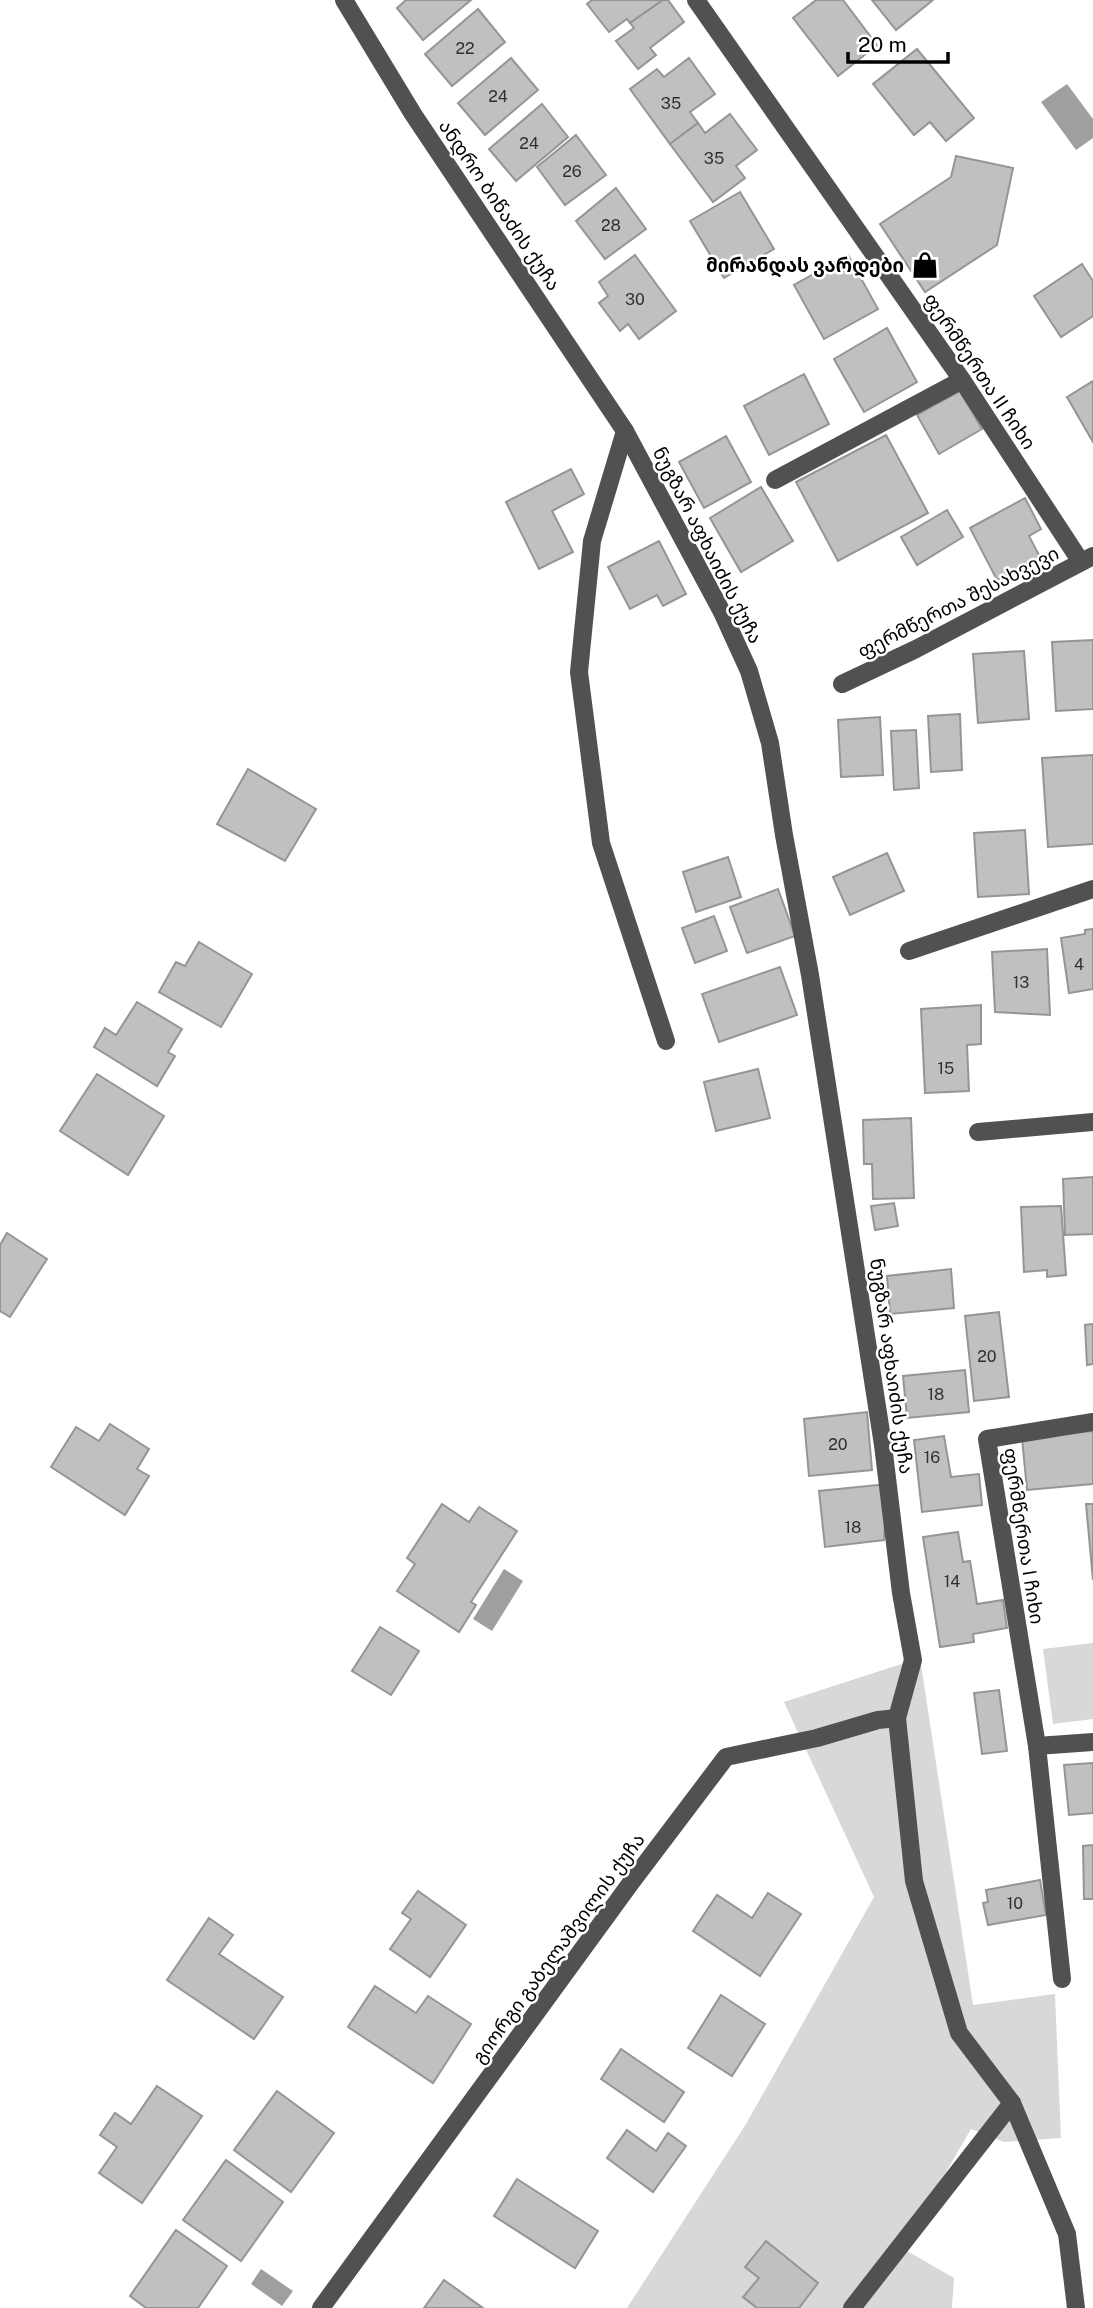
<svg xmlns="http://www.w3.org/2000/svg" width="1093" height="2308" font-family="'Public Sans','Noto Sans Georgian',sans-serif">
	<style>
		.green { fill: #d8d8d8 }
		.water { fill: #9f9f9f }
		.building { fill: #c0c0c0; stroke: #959595; stroke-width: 2 }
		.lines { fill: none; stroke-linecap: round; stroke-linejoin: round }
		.minor { stroke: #515151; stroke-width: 18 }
		.labels { text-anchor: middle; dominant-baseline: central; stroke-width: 5; stroke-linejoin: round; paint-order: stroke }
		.number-label { font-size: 16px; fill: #303030 }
		.street-label { font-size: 19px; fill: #000; stroke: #fff }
		.poi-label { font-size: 19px; font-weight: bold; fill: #000; stroke: #fff; text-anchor: end }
	</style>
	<rect width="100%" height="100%" fill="#fff"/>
	<g class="green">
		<path d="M1093 1643V1719L1053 1724 1043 1649Z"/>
		<path d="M920 1658 973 2005 1055 1994 1061 2138 1004 2142 971 2129 902 2248 954 2278 952 2308H627L746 2124 874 1897 784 1702Z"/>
	</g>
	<g class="water">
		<path d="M1067 84 1093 119V138L1076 150 1041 102Z"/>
		<path d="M504 1569 523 1581 492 1631 473 1619Z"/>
		<path d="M261 2269 293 2291 282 2306 251 2284Z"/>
	</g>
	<g class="building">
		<path d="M406 0H471L423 40 397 8Z"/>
		<path d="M592 0H663L630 23 627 19 609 32 587 4Z"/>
		<path d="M663 0H668L684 22 650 48 656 55 638 69 616 41 634 28 630 23Z"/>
		<path d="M816 0H843L877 45 838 76 793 18Z"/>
		<path d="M872 0H933L896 30Z"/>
		<path d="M478 9 505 42 452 86 425 54Z"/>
		<path d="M917 49 974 118 946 141 930 122 914 135 873 84Z"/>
		<path d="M511 58 538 90 485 135 458 103Z"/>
		<path d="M689 58 715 94 690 112 698 123 670 144 630 89 657 69 664 77Z"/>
		<path d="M542 104 568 137 516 181 489 149Z"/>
		<path d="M730 114 757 150 736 166 745 178 713 202 670 144 698 123 705 133Z"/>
		<path d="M576 135 606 175 565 205 537 167Z"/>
		<path d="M956 156 1013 168 997 245 925 292 880 224 951 177Z"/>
		<path d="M616 188 646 229 605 259 576 221Z"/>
		<path d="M740 192 774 249 724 278 690 221Z"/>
		<path d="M635 255 676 311 639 339 628 324 620 331 599 303 608 296 599 282Z"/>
		<path d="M848 255 878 309 824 339 794 285Z"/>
		<path d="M1082 264 1093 281V316L1061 337 1034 296Z"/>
		<path d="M887 328 917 382 864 412 834 359Z"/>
		<path d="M804 374 829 424 769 455 744 406Z"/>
		<path d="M1093 381V442L1067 397Z"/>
		<path d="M960 391 982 429 939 454 917 415Z"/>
		<path d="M886 435 928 513 838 561 796 482Z"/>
		<path d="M726 436 751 482 704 508 679 462Z"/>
		<path d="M571 469 584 494 552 511 573 552 539 569 506 502Z"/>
		<path d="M761 487 793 541 741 572 710 518Z"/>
		<path d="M1025 498 1041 529 1029 536 1040 557 997 580 970 528Z"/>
		<path d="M947 510 963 537 917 565 901 537Z"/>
		<path d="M659 541 686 594 663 606 657 595 630 609 608 567Z"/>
		<path d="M1093 640V709L1056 711 1052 642Z"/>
		<path d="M1024 651 1029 719 978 723 973 654Z"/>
		<path d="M960 714 962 770 931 772 928 716Z"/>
		<path d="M880 717 883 775 841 777 838 720Z"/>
		<path d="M916 730 919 788 894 790 891 731Z"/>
		<path d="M1093 755V844L1048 847 1042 758Z"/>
		<path d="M248 769 316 809 285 861 217 824Z"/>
		<path d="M1025 830 1029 894 978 897 974 833Z"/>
		<path d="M887 853 904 891 850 915 833 877Z"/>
		<path d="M728 857 741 897 696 912 683 872Z"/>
		<path d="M778 889 795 936 747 953 730 907Z"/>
		<path d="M714 916 727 951 695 963 682 928Z"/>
		<path d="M1093 929V989L1069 993 1061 938 1085 934V930Z"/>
		<path d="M199 942 252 974 221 1027 159 992 176 962 185 966Z"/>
		<path d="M1047 949 1050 1015 995 1012 992 952Z"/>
		<path d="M780 967 797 1015 719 1042 702 994Z"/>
		<path d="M137 1002 182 1029 168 1052 175 1056 157 1086 94 1047 105 1028 116 1035Z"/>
		<path d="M981 1005V1044L967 1045 969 1091 925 1093 921 1009Z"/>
		<path d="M758 1069 770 1118 716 1131 704 1082Z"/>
		<path d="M97 1074 164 1116 128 1175 60 1131Z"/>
		<path d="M911 1118 914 1198 873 1199 872 1164H864L863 1120Z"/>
		<path d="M1093 1177V1234L1065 1235 1063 1179Z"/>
		<path d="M894 1203 898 1226 875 1230 871 1206Z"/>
		<path d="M1061 1206 1066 1275 1047 1277V1270L1024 1272 1021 1207Z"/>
		<path d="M7 1233 47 1259 10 1317 0 1311V1245Z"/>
		<path d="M951 1269 954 1308 890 1314 887 1276Z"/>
		<path d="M999 1312 1009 1397 974 1401 965 1316Z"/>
		<path d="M1093 1324V1364L1087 1365 1085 1325Z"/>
		<path d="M965 1370 969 1412 907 1418 903 1376Z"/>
		<path d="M867 1412 872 1470 809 1476 804 1419Z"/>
		<path d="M110 1424 149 1449 137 1469 149 1476 125 1515 51 1467 76 1427 99 1441Z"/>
		<path d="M1093 1431V1484L1027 1490 1022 1438Z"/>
		<path d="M944 1436 951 1477 979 1474 982 1505 922 1512 914 1440Z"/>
		<path d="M887 1484 884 1540 825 1547 819 1491Z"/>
		<path d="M442 1504 469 1522 479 1507 517 1531 471 1602 476 1605 459 1632 397 1591 415 1564 407 1558Z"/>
		<path d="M1086 1504H1093V1580Z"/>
		<path d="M958 1532 963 1562 970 1561 977 1604 1003 1600 1007 1628 973 1634 974 1642 940 1647 923 1537Z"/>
		<path d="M380 1627 419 1651 391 1695 352 1671Z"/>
		<path d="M999 1690 1007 1751 982 1754 974 1693Z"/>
		<path d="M1093 1763V1813L1069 1815 1064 1765Z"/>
		<path d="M1093 1845V1899H1084L1083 1846Z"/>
		<path d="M1040 1880 1046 1915 988 1925 983 1903 988 1902 986 1890Z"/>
		<path d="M418 1891 466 1925 430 1977 390 1949 411 1919 402 1913Z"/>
		<path d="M768 1893 801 1914 760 1976 693 1931 717 1895 752 1918Z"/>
		<path d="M209 1918 233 1935 219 1954 283 1997 254 2039 167 1980Z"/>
		<path d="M375 1986 416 2013 428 1996 471 2024 433 2083 348 2027Z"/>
		<path d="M721 1995 765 2024 732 2076 688 2048Z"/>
		<path d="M621 2049 684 2092 664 2122 601 2079Z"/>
		<path d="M157 2086 202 2116 142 2203 99 2173 117 2147 100 2135 115 2113 131 2124Z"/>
		<path d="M277 2091 334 2133 291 2192 234 2150Z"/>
		<path d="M627 2130 656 2151 668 2133 686 2146 653 2192 607 2158Z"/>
		<path d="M226 2160 283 2202 241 2261 183 2220Z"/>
		<path d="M517 2179 598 2231 575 2268 494 2216Z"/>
		<path d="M176 2230 227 2266 198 2308H146L130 2296Z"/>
		<path d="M766 2241 818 2283 799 2308H757L743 2297 759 2278 745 2267Z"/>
		<path d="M444 2280 483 2308H424Z"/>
	</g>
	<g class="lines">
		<g class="minor">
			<path d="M344 0 413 114 625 431 722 612 749 671 770 743 784 835 810 975 883 1445 901 1593 913 1660 897 1718 914 1881 959 2033 1012 2103 1067 2234 1076 2308"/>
			<path d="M696 0 962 380 1081 562"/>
			<path d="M625 431 592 541 579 672 601 843 666 1041"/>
			<path d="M775 480 962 380"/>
			<path d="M842 684 916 649 1093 556"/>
			<path d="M909 951 1093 889"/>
			<path d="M978 1132 1093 1122"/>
			<path d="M1037 1746 1093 1742"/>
			<path d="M1062 1979 1037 1746 987 1439 1093 1422"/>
			<path d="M321 2308 630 1884 726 1757 817 1738 878 1720 897 1718"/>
			<path d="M852 2308 1012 2103"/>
		</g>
	</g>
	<defs>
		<symbol id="shop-bare" viewBox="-9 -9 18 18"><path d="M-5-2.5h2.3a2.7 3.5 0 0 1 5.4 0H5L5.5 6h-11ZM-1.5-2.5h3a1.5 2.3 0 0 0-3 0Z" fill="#000" stroke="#fff" stroke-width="2.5" paint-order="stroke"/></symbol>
	</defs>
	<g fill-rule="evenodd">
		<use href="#shop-bare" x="906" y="246" width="38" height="38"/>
	</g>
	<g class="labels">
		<g class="number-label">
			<text x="465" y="48">22</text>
			<text x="498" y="96">24</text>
			<text x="671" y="103">35</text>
			<text x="529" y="143">24</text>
			<text x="714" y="158">35</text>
			<text x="572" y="171">26</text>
			<text x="611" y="225">28</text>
			<text x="635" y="299">30</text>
			<text x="1079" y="964">4</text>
			<text x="1021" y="982">13</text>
			<text x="946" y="1068">15</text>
			<text x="987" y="1356">20</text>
			<text x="936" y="1394">18</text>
			<text x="838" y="1444">20</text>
			<text x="932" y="1457">16</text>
			<text x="853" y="1527">18</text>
			<text x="952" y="1581">14</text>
			<text x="1015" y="1903">10</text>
		</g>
		<g class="street-label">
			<text transform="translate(500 205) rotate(56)">ანდრო ბიწაძის ქუჩა</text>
			<text transform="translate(980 371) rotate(56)">ფერმწერთა II ჩიხი</text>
			<text transform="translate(708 545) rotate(63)">ნუგზარ აფხაიძის ქუჩა</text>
			<text transform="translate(958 602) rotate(-27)">ფერმწერთა შესახვევი</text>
			<text transform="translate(892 1366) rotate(82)">ნუგზარ აფხაიძის ქუჩა</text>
			<text transform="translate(1024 1536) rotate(81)">ფერმწერთა I ჩიხი</text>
			<text transform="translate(558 1948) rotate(-54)">გიორგი გაბელაშვილის ქუჩა</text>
		</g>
		<g class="poi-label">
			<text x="904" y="265">მირანდას ვარდები</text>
		</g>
	</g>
	<path d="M848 52v10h100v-10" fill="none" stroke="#000000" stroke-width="3.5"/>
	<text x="858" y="52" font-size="21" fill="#000000" stroke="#ffffff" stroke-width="5" paint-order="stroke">20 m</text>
</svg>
